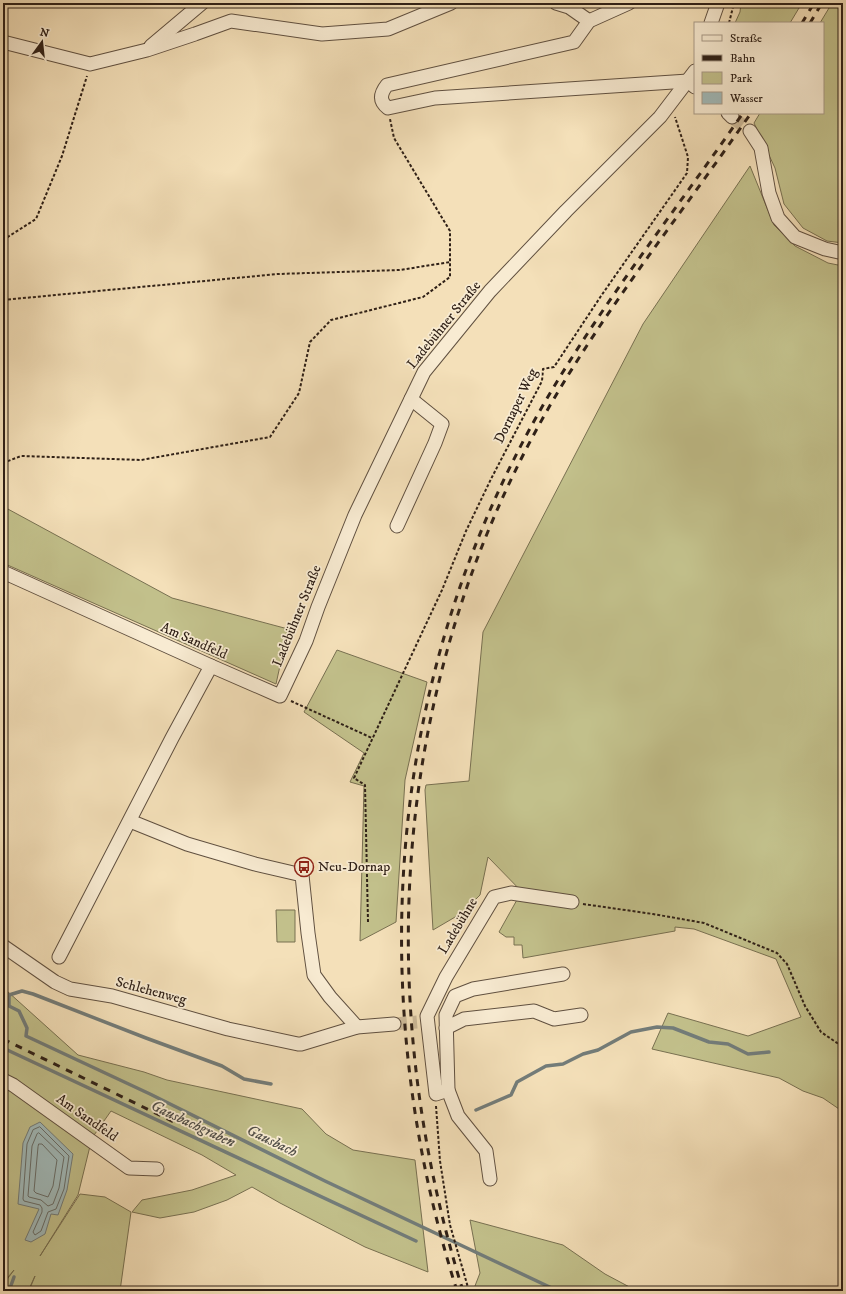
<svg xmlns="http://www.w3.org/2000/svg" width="846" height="1294" font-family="'IM FELL DW Pica',serif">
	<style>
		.green { fill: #c2c08b; stroke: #787051 }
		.water { fill: #a1baba; stroke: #737c79 }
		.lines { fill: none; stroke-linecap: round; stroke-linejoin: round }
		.shore { stroke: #686d68; stroke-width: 1 }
		.stream { stroke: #737c79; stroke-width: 3.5 }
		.minor-tunnel { stroke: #cdba99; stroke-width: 13; stroke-dasharray: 13 6; stroke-linecap: butt }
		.minor-casing { stroke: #605040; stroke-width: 15 }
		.path { stroke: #2f2017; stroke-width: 2; stroke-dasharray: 3 2; stroke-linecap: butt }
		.minor { stroke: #f8ebd2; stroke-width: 13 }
		.rail { stroke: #2f2017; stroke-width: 3; stroke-dasharray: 7 7; stroke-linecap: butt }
		.labels { text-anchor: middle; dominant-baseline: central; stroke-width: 3.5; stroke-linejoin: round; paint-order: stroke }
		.street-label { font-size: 14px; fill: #2f2017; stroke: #f8ebd2 }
		.poi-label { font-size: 14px; fill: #2f2017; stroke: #f8ebd2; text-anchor: start }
		.water-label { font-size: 15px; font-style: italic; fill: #514e48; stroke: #f8ebd2 }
	</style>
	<rect width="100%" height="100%" fill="#f4e0b9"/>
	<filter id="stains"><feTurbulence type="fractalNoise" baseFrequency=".005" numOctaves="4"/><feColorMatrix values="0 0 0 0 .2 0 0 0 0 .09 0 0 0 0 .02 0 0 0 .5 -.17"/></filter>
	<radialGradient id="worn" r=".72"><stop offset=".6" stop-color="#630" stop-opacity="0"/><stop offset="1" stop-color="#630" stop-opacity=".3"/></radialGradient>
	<g class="green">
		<path d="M741 3H802L790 23H735L740 12Z"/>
		<path d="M832 3H843V243L827 241 803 228 784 204 775 168 754 123 760 113H823V23H820Z"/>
		<path d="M750 166 774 225 795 246 828 263 843 266V1109H839L823 1098 803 1091 779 1078 652 1049 668 1013 748 1036 801 1017 776 959 694 929 675 927V931L523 958 522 945H514V937H506L499 932 518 898 527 897 488 857 480 895 462 913 433 930 425 790 426 785 469 781 483 632 643 324Z"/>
		<path d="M6 508 172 598 288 629 276 684 3 563V509Z"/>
		<path d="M337 650 427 682 405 780 396 922 360 941 364 786 350 782 364 753 304 712Z"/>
		<path d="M276 910H295V942H277Z"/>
		<path d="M3 990 7 991 78 1055 144 1072 167 1080 302 1109 326 1134 353 1150 415 1160 428 1272 365 1247 280 1203 252 1187 227 1200 194 1212 160 1218 132 1212 142 1200 192 1190 236 1175 202 1155 111 1111 92 1138 78 1195 40 1256 80 1194 105 1197 131 1212 120 1291H29L35 1276 28 1291H3V1285L14 1270 3 1283Z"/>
		<path d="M470 1220 563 1245 605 1274 637 1291H473L480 1273Z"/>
	</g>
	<path class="water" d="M40 1122 73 1154 67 1190 58 1215 51 1214 45 1234 31 1242 25 1240 39 1209 18 1204 23 1143 30 1127Z"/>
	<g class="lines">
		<g class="shore">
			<path d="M40 1127 69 1156 64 1189 56 1209 48 1212 41 1231 35 1235 33 1232 42 1212V1208L40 1205 24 1201 23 1199 27 1144 33 1130Z"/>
			<path d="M39 1133 64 1157 59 1188 53 1204 48 1206 41 1200 29 1197 28 1196 32 1146 37 1134Z"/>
			<path d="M39 1144H42L57 1160 53 1186 48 1197 36 1193 34 1191 38 1147Z"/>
		</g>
		<g class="stream">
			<path d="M3 993 9 995V1006L19 1011 27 1028 26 1036 150 1094 325 1181 558 1291"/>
			<path d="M9 995 22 991 33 994 146 1038 222 1066 244 1079 271 1084"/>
			<path d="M3 1048 416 1241"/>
			<path d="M476 1110 511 1095 517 1082 546 1066 563 1064 583 1054 598 1050 631 1032 657 1027 673 1028 709 1042 728 1044 748 1054 769 1052"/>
			<path d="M9 1291 14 1277"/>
		</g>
		<g class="minor-tunnel">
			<path d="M732 117 750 131"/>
			<path d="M394 1024 417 1022"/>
		</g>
		<defs>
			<g id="minor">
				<path d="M556 3 569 7 589 21"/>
				<path d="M629 3 589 21 574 42 387 85C380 94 379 101 388 108L435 98 688 81 695 87"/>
				<path d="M711 23 718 3"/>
				<path d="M3 42 90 64 147 50 195 34 231 21 322 34 388 29 451 3"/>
				<path d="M151 46 202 3"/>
				<path d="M728 113 732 117"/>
				<path d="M750 131 761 148 769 193 778 218 795 237 825 249 843 253"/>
				<path d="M397 526 435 443 442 424 411 399"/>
				<path d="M3 572 211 666 280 696 306 641 318 607 355 515 424 372 490 291 566 211 660 117 695 71"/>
				<path d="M130 821 187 844 255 864 302 875 308 933 314 975 330 997 357 1027"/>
				<path d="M3 946 55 982 70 989 112 996 228 1029 298 1044H301L357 1027 394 1024"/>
				<path d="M59 957 172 738 211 666"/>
				<path d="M446 1028 464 1019 534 1011 554 1019 581 1015"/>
				<path d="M3 1080 13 1085 129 1168 157 1169"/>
				<path d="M448 1090 436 1094 427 1016 446 977 494 897 511 893 572 902"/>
				<path d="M490 1179 486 1151 458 1116 448 1090 446 1015 455 996 473 989 563 974"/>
			</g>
		</defs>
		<use href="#minor" class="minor-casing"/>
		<g class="path">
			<path d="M729 23 734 3"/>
			<path d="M3 240 36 219 62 156 87 76"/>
			<path d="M3 300 278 274 400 270 450 262"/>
			<path d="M3 463 21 456 141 460 270 437 299 393 310 342 331 320 423 297 450 277V231L394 138 390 119"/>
			<path d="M291 701 372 738"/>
			<path d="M583 904 653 914 704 923 777 953 787 964 805 1006 821 1032 843 1047"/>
			<path d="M368 922 365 785 354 778 442 590 466 531 491 479 542 381 543 369 554 367 601 296 687 173 688 157 675 117"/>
			<path d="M436 1106 440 1161 450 1225 469 1291"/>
		</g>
		<use href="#minor" class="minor"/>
		<g class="rail">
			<path d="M802 23 814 3"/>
			<path d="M810 23 822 3"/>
			<path d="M3 1039 174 1122"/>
			<path d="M457 1291C364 998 386 683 538 414 598 308 674 213 743 113"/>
			<path d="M463 1291C370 992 393 675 552 402 611 301 685 209 751 113"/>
		</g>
	</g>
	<defs>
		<symbol id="bus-ring" viewBox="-11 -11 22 22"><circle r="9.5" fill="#f8ebd2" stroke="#8f2418" stroke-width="1.5"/><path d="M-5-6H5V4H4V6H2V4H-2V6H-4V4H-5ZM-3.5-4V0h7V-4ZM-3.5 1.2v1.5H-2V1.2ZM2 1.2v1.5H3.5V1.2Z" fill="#8f2418"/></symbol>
	</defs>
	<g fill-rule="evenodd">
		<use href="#bus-ring" x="293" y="856" width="22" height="22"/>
	</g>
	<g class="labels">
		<g class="street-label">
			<text transform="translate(444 325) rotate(-51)">Ladebühner Straße</text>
			<text transform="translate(516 406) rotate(-64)">Dornaper Weg</text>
			<text transform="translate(297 616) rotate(-68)">Ladebühner Straße</text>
			<text transform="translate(194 641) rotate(24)">Am Sandfeld</text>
			<text transform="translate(458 926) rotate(-59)">Ladebühne</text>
			<text transform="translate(151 991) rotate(15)">Schlehenweg</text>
			<text transform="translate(87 1118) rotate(35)">Am Sandfeld</text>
		</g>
		<g class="poi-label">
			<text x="318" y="867">Neu-Dornap</text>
		</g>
		<g class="water-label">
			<text transform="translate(193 1124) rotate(25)">Gausbachgraben</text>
			<text transform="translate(272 1141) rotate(26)">Gausbach</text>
		</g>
	</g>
	<rect width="846" height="1294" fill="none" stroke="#f4e0b9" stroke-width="16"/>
	<rect x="4" y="4" width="838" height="1286" fill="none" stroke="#2f2017" stroke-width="2"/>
	<rect x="8" y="8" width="830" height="1278" fill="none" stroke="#2f2017"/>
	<rect x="694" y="22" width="130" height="92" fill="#f8ebd2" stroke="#a89a87"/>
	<rect x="702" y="35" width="20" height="6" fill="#f8ebd2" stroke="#a89a87"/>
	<text x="730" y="42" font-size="12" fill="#2f2017">Straße</text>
	<rect x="702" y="55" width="20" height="6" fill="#2f2017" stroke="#a89a87"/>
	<text x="730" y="62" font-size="12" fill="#2f2017">Bahn</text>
	<rect x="702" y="72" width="20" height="12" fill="#c2c08b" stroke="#a89a87"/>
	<text x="730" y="82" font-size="12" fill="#2f2017">Park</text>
	<rect x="702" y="92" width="20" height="12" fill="#a1baba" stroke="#a89a87"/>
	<text x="730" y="102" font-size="12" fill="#2f2017">Wasser</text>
	<g transform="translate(42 42) rotate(15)" stroke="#f8ebd2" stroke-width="3" paint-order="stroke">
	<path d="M0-3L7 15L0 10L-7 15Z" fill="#2f2017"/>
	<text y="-6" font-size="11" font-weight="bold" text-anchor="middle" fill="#2f2017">N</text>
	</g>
	<rect width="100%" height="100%" filter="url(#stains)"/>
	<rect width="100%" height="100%" fill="url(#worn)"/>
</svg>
